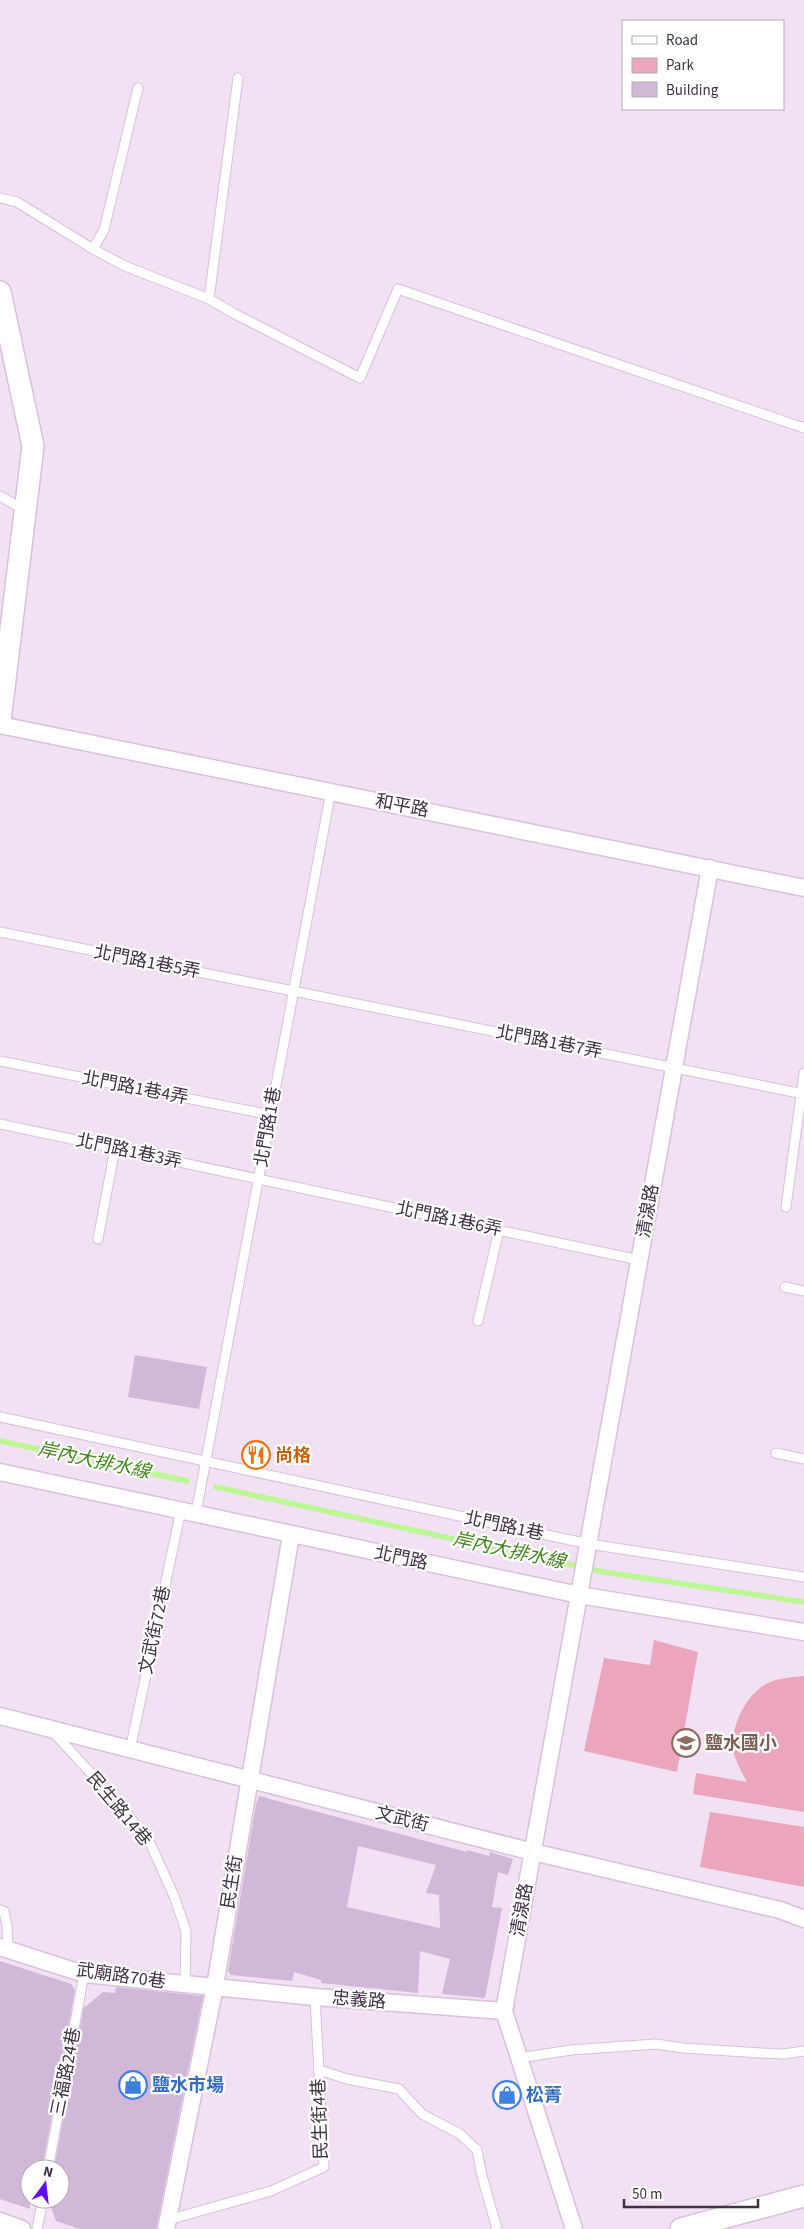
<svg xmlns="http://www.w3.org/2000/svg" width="804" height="2229" font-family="'Source Sans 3','Noto Sans TC',sans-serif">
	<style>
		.green { fill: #eba5bd }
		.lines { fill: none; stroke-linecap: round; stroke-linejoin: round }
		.stream { stroke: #bbf795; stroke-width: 5.5 }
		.building { fill: #d2b8d8; fill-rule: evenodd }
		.service-casing { stroke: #d9c0dc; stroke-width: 11 }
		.minor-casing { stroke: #d9c0dc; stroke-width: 19 }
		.tertiary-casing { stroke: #d9c0dc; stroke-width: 24 }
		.service { stroke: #fff; stroke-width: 9 }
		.minor { stroke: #fff; stroke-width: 16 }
		.tertiary { stroke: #fff; stroke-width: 21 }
		.labels { text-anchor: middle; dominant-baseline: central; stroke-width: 4.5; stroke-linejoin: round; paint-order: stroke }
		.street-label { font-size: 18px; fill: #403144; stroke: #fff }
		.food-label { font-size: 18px; font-weight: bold; fill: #c56008; stroke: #fff; text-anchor: start }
		.education-label { font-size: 18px; font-weight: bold; fill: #785e54; stroke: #fff; text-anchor: start }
		.shop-label { font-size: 18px; font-weight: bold; fill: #366cbe; stroke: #fff; text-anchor: start }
		.water-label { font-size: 19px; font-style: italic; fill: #43861d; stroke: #fff }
	</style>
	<rect width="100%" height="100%" fill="#f1e1f2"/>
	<g class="green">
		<path d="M654 1640 698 1652 677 1772 584 1751 604 1658 650 1665Z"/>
		<path d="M804 1676V1812L693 1794 696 1773 747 1782C742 1772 735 1761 733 1750 731 1726 745 1696 766 1684 777 1678 792 1677 804 1676Z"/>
		<path d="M710 1812 804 1827V1887L700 1867Z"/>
	</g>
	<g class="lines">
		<g class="stream">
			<path d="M0 1441 187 1481"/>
			<path d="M216 1487 604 1572 804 1602"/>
		</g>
	</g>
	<g class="building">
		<path d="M135 1355 207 1367 199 1409 128 1397Z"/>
		<path d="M259 1796 467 1852V1850L489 1856 490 1852 513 1859 508 1875 498 1872 492 1907 502 1908 485 1998 442 1994 450 1959 420 1951 418 1993 321 1983V1980L294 1972 292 1981 231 1975 228 1971 256 1804ZM358 1846 436 1865 426 1893 439 1895 440 1928 347 1907Z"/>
		<path d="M0 1961 71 1984 75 1990 42 2169H30V2209L0 2199Z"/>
		<path d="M116 1987 203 1996 156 2229H80L56 2221 49 2202V2199H60V2169H54L84 2006 85 2007 103 1992 115 1993Z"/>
	</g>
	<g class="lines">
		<defs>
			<g id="service">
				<path d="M0 198 17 202 93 249 125 266 209 299 235 314 360 378 398 289 804 428"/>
				<path d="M93 249 104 230 138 88"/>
				<path d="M209 299 238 78"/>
				<path d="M0 496 24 510"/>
				<path d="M0 932 804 1094"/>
				<path d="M0 1061 271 1115"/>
				<path d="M0 1124 639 1260"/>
				<path d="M786 1207 804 1073"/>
				<path d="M98 1239 115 1148"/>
				<path d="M785 1287 804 1291"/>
				<path d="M478 1321 499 1230"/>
				<path d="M0 1417 589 1544 804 1577"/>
				<path d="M776 1453 804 1459"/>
				<path d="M196 1513 331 791"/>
				<path d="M53 1732 123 1808 151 1845 174 1896 186 1931 185 1985"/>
				<path d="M130 1750 181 1510"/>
				<path d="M0 1910 4 1911 7 1926 8 1950"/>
				<path d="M519 2058 571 2050 656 2044 683 2048 761 2053 784 2054 804 2051"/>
				<path d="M319 2070 347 2079 399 2089 422 2114 460 2134 477 2150 482 2176 497 2229"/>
				<path d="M48 2169 84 1974"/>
				<path d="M168 2220 271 2191 324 2167 315 1997"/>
				<path d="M37 2229 43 2199"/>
			</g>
			<g id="minor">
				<path d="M0 725 804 888"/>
				<path d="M0 1472 579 1595 804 1632"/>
				<path d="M0 1716 533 1852 780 1910 804 1919"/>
				<path d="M0 1947 84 1974 315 1997 504 2011"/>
				<path d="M0 2221 22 2229"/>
				<path d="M166 2229 215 1986 291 1535"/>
				<path d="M574 2229 504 2011 710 868"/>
			</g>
			<g id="tertiary">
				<path d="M0 292 33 446 0 721"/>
				<path d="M681 2229 804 2196"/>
			</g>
		</defs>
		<use href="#service" class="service-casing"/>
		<use href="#minor" class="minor-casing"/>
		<use href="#tertiary" class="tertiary-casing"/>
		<use href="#service" class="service"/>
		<use href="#minor" class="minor"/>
		<use href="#tertiary" class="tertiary"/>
	</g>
	<defs>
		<symbol id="restaurant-ring" viewBox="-11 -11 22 22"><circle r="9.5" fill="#fff" stroke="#e8710a" stroke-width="1.5"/><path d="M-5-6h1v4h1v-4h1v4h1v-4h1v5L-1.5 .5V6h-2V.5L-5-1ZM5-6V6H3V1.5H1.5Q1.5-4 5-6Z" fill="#e8710a"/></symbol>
		<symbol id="school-ring" viewBox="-11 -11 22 22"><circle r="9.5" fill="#fff" stroke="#8d6e63" stroke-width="1.5"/><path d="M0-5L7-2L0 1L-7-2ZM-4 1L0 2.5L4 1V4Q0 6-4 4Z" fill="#8d6e63"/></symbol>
		<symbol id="shop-ring" viewBox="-11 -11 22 22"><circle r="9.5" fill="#fff" stroke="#3f7fe0" stroke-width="1.5"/><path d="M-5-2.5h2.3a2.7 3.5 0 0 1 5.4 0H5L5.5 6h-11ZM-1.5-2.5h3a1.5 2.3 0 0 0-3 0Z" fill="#3f7fe0"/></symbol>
	</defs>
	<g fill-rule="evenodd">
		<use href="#restaurant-ring" x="240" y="1439" width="32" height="32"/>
		<use href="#school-ring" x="670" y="1727" width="32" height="32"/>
		<use href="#shop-ring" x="117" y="2069" width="32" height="32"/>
		<use href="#shop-ring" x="491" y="2079" width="32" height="32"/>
	</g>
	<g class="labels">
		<g class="street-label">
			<text transform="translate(402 806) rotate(11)">和平路</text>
			<text transform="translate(147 962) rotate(11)">北門路1巷5弄</text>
			<text transform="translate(549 1042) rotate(11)">北門路1巷7弄</text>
			<text transform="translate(135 1088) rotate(11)">北門路1巷4弄</text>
			<text transform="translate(268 1127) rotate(-80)">北門路1巷</text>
			<text transform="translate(129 1151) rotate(12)">北門路1巷3弄</text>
			<text transform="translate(648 1211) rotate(-80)">清湶路</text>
			<text transform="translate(449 1219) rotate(12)">北門路1巷6弄</text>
			<text transform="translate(504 1526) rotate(12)">北門路1巷</text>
			<text transform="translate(401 1558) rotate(12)">北門路</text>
			<text transform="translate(155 1630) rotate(-78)">文武街72巷</text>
			<text transform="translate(119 1809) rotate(50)">民生路14巷</text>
			<text transform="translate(402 1819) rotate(14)">文武街</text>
			<text transform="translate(232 1882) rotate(-81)">民生街</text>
			<text transform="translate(522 1910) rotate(-80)">清湶路</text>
			<text transform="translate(121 1976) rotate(8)">武廟路70巷</text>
			<text transform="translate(359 2000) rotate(5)">忠義路</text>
			<text transform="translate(66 2072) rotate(-79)">三福路24巷</text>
			<text transform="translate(320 2119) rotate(-92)">民生街4巷</text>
		</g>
		<g class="food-label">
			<text x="275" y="1455">尚格</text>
		</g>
		<g class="education-label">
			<text x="705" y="1743">鹽水國小</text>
		</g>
		<g class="shop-label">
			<text x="152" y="2085">鹽水市場</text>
			<text x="526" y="2095">松菁</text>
		</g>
		<g class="water-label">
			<text transform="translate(94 1461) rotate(12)">岸內大排水線</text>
			<text transform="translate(509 1551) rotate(12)">岸內大排水線</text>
		</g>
	</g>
	<rect x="622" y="20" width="162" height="90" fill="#ffffff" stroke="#b3adb4"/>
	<rect x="632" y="36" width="25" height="8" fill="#ffffff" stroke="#b3adb4"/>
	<text x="666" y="45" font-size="15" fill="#403144">Road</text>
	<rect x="632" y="58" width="25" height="15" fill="#eba5bd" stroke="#b3adb4"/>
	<text x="666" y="70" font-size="15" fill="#403144">Park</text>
	<rect x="632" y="82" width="25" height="15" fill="#d2b8d8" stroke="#b3adb4"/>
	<text x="666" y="95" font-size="15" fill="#403144">Building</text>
	<g transform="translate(45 2184) rotate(15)"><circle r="24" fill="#ffffff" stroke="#b3adb4"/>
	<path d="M0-4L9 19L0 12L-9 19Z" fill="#620bff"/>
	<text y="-8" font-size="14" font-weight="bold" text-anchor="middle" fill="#403144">N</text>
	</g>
	<path d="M624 2199v8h134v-8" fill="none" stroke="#403144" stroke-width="2.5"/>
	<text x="632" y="2199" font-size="15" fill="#403144" stroke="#ffffff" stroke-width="4" paint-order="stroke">50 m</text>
</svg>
